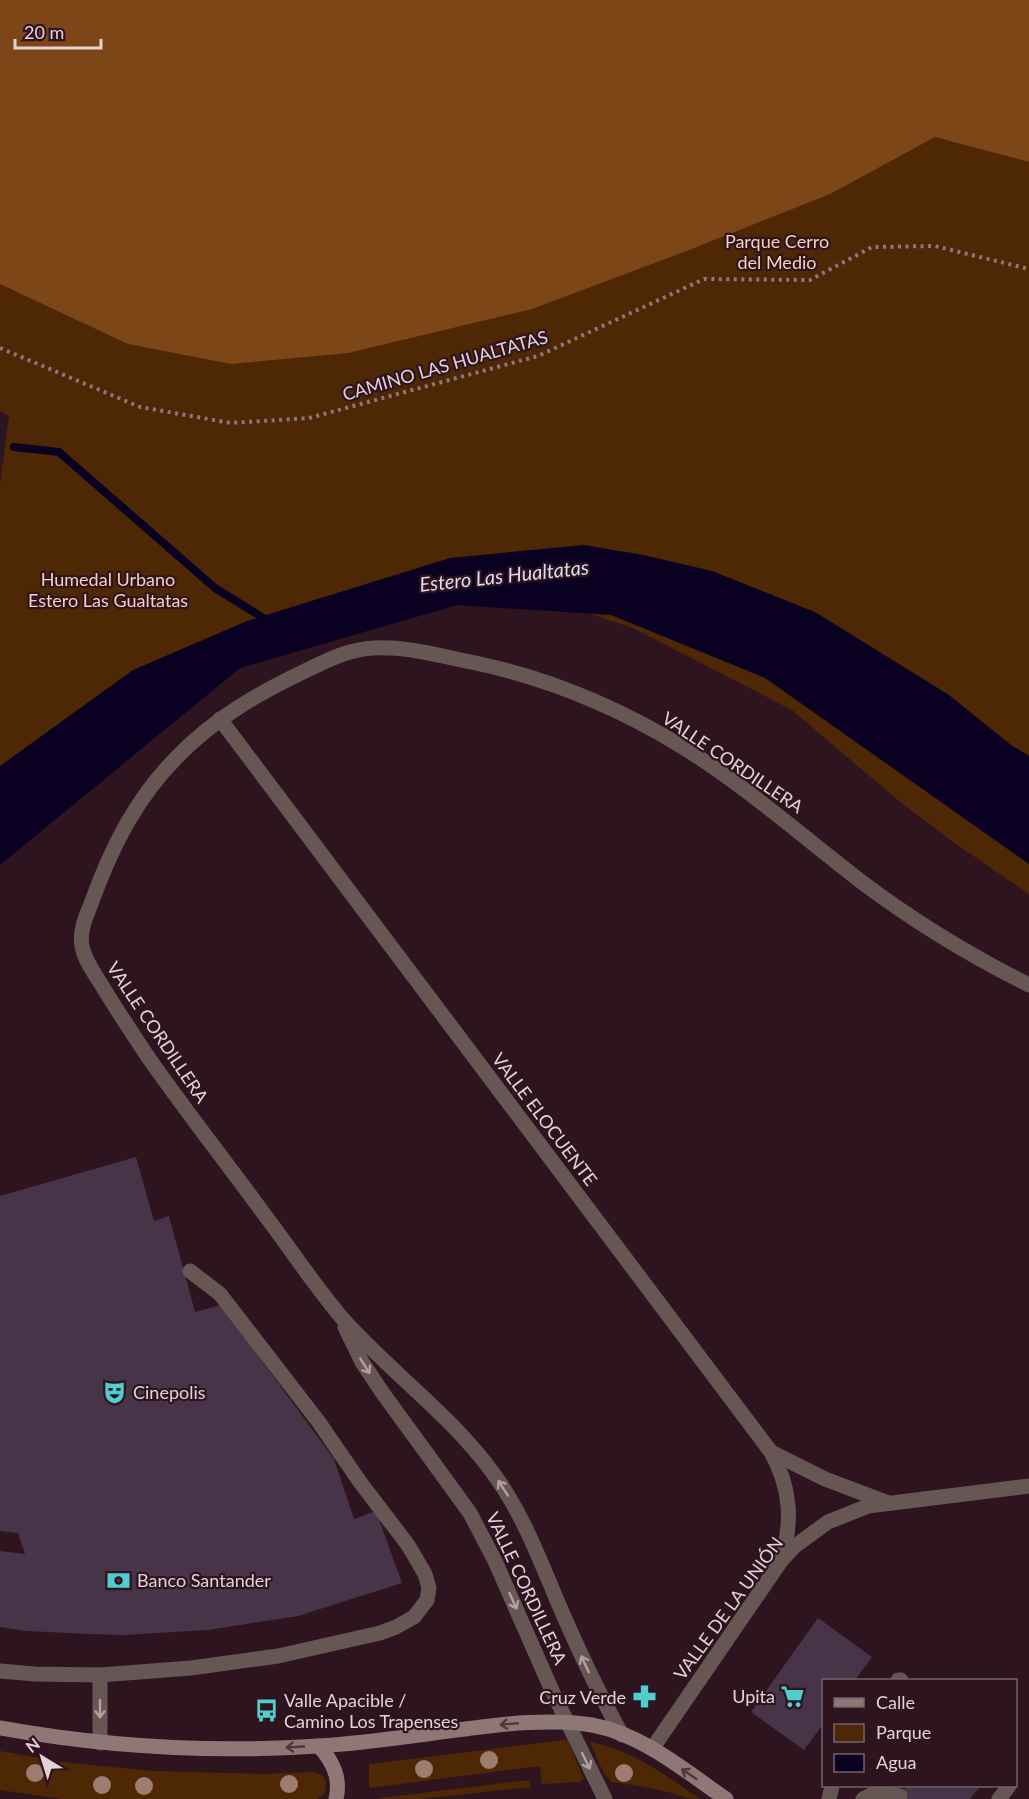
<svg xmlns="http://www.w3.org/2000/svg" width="1029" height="1799" font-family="Lato,sans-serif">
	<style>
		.green { fill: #4e2805 }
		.forest { fill: #7c4617 }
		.water { fill: #0a0021 }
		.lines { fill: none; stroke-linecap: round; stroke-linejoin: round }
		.stream { stroke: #0a0021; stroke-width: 8 }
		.building { fill: #473449 }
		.path { stroke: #8c767f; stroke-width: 4; stroke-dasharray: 3 4.5; stroke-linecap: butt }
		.lane { stroke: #665755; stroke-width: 15 }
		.street { stroke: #665755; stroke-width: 15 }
		.secondary { stroke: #8f7775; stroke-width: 15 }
		.tree { fill: #9e7c72 }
		.oneway { stroke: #b2a0a4 }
		.oneway2 { stroke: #4f373d }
		.labels { text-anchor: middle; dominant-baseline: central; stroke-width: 4.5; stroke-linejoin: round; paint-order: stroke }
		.park-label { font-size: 18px; fill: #fad1b5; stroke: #2d141f }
		.street-label { font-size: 18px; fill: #e4d1d8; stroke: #2d141f }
		.poi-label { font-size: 18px; fill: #e4d1d8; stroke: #2d141f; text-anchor: start }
		.water-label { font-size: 20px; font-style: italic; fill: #dedcf1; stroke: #2d141f }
	</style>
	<rect width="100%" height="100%" fill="#2d141f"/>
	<g class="green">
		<path d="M0 0H1029V894L950 840 894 797 792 710 633 628 566 606 478 591 294 607 0 814V484L9 416 0 411Z"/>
		<path d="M564 1740 568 1741 584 1779 580 1782 542 1784 540 1766 369 1788V1764Z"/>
		<path d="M590 1742C635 1751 663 1774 700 1799 683 1799 679 1794 663 1791 646 1787 629 1784 611 1782L603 1772Z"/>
		<path d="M0 1751 62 1762 153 1771 262 1774 315 1772 323 1776 326 1782 325 1793 318 1799H61L0 1790Z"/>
		<path d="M529 1780 531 1787 421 1799H373Z"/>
	</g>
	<path class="forest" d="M0 0H1029V162L935 137 830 194 689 250 532 309 348 353 231 364 128 344 0 284Z"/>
	<path class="water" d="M584 545 643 555 712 571 815 612 949 695 1011 745 1029 756V864L765 678 611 615 457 605 240 668 0 865V766L133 670 247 621 450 558Z"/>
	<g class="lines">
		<path class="stream" d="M14 447 59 452 215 588 270 622"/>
	</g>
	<g class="building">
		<path d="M136 1157 154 1221 169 1216 195 1312 221 1305 334 1459 354 1519 376 1511 402 1583 298 1616 208 1630 123 1635 89 1634 27 1631 0 1627V1551L25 1554 18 1533 0 1531V1196Z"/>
		<path d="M818 1618 872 1657 855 1680H824V1723L804 1750 751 1712Z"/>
		<path d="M907 1786H980L970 1799H897Z"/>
	</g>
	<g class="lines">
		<path class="path" d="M0 348 140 407 231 423 309 418 538 356 704 279 810 280 872 247 935 246 1029 269"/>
		<g class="lane">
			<path d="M0 1671 35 1674 100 1675 191 1668 278 1656 380 1633 396 1627 414 1617 427 1600 429 1588 425 1574 408 1545 360 1482 318 1421 220 1294 190 1271"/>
			<path d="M100 1675V1743"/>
			<path d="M898 1680H901"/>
			<path d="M829 1799 832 1786"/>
			<path d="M863 1799 877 1792 900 1796"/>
			<path d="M999 1799 1009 1786"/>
		</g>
		<g class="street">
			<path d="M220 719 771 1452C791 1488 793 1522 781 1561"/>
			<path d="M345 1327 362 1362 382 1392 470 1513 495 1561 554 1695 605 1799"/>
			<path d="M771 1452 825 1479 886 1502"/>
			<path d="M622 1735C597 1690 576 1645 556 1598 538 1555 521 1511 493 1473 450 1414 390 1372 342 1318 314 1285 290 1248 264 1214 226 1162 185 1110 148 1057 132 1033 116 1009 101 984 94 973 84 959 82 946 79 932 86 916 91 904 111 848 136 798 178 756 214 719 257 694 303 672 326 661 348 649 374 648 406 646 440 656 471 662 544 677 617 707 681 746 746 786 803 837 863 883 915 922 971 956 1029 985"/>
			<path d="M652 1749 781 1561 795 1546 828 1522 868 1506 1029 1486"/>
		</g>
		<g class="secondary">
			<path d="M0 1728C105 1747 212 1753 318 1746 385 1742 451 1729 518 1723 543 1722 568 1721 592 1725 642 1734 685 1771 726 1799"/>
			<path d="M319 1746C333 1762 341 1778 336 1799"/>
		</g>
	</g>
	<g class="tree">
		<circle cx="489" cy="1760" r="9"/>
		<circle cx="424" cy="1769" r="9"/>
		<circle cx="35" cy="1773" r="9"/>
		<circle cx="624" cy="1773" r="9"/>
		<circle cx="289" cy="1784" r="9"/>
		<circle cx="102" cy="1785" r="9"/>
		<circle cx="144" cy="1786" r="9"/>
	</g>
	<defs><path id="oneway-shaft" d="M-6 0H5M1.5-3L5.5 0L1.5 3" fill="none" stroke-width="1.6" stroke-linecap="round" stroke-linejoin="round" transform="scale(1.5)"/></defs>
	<g class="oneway">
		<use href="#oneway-shaft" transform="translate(365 1366) rotate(58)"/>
		<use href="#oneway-shaft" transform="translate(503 1488) rotate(-123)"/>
		<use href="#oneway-shaft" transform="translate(513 1601) rotate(66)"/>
		<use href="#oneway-shaft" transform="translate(585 1664) rotate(-115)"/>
		<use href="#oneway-shaft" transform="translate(100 1709) rotate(90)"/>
		<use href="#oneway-shaft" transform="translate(586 1761) rotate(64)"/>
	</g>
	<g class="oneway2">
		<use href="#oneway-shaft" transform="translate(509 1724) rotate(175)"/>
		<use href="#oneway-shaft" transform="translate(295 1747) rotate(177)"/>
		<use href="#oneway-shaft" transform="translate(689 1774) rotate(-146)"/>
	</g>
	<defs>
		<symbol id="theatre-bare" viewBox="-9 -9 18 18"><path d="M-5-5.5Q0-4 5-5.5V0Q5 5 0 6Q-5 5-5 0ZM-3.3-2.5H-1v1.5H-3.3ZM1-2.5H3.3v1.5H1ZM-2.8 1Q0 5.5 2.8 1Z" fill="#52cdcf" stroke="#2d141f" stroke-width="2.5" paint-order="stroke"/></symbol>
		<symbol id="bank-bare" viewBox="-9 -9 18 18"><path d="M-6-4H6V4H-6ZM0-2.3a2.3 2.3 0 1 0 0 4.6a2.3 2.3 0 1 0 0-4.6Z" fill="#52cdcf" stroke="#2d141f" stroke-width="2.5" paint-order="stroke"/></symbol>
		<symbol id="supermarket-bare" viewBox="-9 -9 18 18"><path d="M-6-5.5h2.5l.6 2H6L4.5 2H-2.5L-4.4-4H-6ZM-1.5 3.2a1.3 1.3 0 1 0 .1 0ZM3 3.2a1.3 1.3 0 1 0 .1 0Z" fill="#52cdcf" stroke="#2d141f" stroke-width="2.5" paint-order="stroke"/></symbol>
		<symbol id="pharmacy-bare" viewBox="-9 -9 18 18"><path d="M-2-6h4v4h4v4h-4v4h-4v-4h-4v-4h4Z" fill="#52cdcf" stroke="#2d141f" stroke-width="2.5" paint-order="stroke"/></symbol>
		<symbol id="bus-bare" viewBox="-9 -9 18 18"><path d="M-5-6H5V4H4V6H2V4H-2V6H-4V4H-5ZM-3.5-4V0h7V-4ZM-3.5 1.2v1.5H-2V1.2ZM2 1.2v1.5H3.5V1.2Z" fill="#52cdcf" stroke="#2d141f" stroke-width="2.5" paint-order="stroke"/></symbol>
	</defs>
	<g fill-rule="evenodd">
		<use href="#theatre-bare" x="98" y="1376" width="33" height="33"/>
		<use href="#bank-bare" x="102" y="1564" width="33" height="33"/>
		<use href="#supermarket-bare" x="776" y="1680" width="33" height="33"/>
		<use href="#pharmacy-bare" x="628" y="1680" width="33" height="33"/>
		<use href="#bus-bare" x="250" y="1694" width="33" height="33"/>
	</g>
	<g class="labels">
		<g class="park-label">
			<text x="777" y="241">Parque Cerro<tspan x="777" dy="21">del Medio</tspan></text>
			<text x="108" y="579">Humedal Urbano<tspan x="108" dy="21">Estero Las Gualtatas</tspan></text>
		</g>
		<g class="street-label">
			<text transform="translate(445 365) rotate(-16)">CAMINO LAS HUALTATAS</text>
			<text transform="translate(733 762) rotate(34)">VALLE CORDILLERA</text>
			<text transform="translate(158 1032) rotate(56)">VALLE CORDILLERA</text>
			<text transform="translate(545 1119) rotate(53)">VALLE ELOCUENTE</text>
			<text transform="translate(527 1588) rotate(65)">VALLE CORDILLERA</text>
			<text transform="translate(728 1608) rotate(-54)">VALLE DE LA UNIÓN</text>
		</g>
		<g class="poi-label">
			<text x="133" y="1392">Cinepolis</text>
			<text x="137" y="1580">Banco Santander</text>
			<text x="775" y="1696" text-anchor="end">Upita</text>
			<text x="626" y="1697" text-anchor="end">Cruz Verde</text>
			<text x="284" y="1700">Valle Apacible /<tspan x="284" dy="21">Camino Los Trapenses</tspan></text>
		</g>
		<g class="water-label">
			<text transform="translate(504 575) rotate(-6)">Estero Las Hualtatas</text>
		</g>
	</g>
	<rect x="822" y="1679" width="195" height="108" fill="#2d141f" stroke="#766069" stroke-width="1.5"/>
	<rect x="834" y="1698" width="30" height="9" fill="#8f7775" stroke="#766069" stroke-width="1.5"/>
	<text x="876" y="1709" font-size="18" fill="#e4d1d8">Calle</text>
	<rect x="834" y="1724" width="30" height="18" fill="#4e2805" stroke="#766069" stroke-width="1.5"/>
	<text x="876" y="1739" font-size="18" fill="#e4d1d8">Parque</text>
	<rect x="834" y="1754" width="30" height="18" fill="#0a0021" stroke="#766069" stroke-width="1.5"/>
	<text x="876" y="1769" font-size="18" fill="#e4d1d8">Agua</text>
	<g transform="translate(42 1757) rotate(322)" stroke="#2d141f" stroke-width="4.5" paint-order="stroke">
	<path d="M0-4.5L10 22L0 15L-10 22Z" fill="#e4d1d8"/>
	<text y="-9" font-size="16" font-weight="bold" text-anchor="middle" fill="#e4d1d8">N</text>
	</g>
	<path d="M15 39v9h86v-9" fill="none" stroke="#e4d1d8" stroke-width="3"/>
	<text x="24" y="39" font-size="18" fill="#e4d1d8" stroke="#2d141f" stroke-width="4.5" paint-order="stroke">20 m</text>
</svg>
